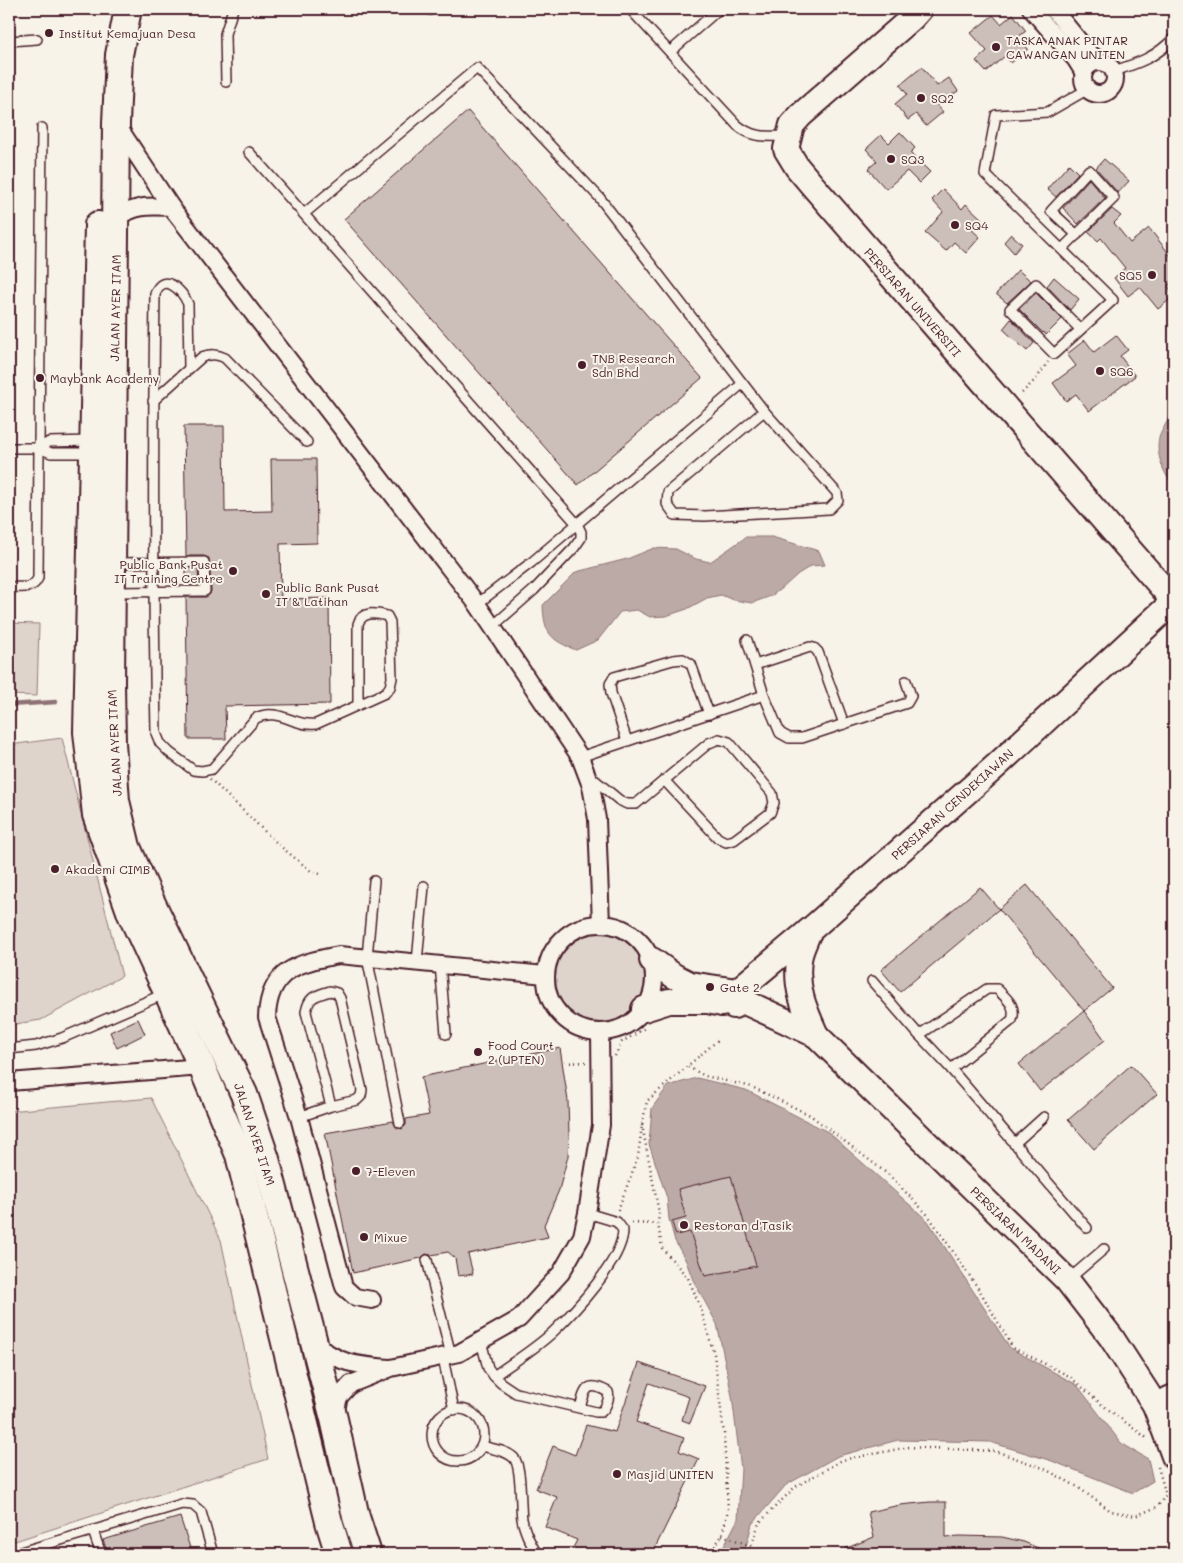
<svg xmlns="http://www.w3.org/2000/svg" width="1183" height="1563" font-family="Mali,sans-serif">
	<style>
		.green { fill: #ded4cc; stroke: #947a7c }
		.water { fill: #bcaaa7; stroke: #8e7275 }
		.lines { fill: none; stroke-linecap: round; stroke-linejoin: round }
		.stream { stroke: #8e7275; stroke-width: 4.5 }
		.building { fill: #ccbfb9; stroke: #4a1f2b }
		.lane-casing { stroke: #4a1f2b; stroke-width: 12 }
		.street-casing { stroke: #4a1f2b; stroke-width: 20 }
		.secondary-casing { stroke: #4a1f2b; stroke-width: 28 }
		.primary-casing { stroke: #4a1f2b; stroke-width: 30 }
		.path { stroke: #4a1f2b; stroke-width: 2.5; stroke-dasharray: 1 4; stroke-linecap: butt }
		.lane { stroke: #f7f3e8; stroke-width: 9 }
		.street { stroke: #f7f3e8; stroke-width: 16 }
		.secondary { stroke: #f7f3e8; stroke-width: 24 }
		.primary { stroke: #f7f3e8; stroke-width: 26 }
		.poi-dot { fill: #4a1f2b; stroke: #f7f3e8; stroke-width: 2 }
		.labels { text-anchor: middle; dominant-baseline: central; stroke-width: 4; stroke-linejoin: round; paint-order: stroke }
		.poi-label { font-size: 12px; fill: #4a1f2b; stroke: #f7f3e8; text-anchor: start }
		.street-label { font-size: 12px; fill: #4a1f2b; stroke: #f7f3e8 }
	</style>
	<rect width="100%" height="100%" fill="#f7f3e8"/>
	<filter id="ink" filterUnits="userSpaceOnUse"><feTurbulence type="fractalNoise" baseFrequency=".02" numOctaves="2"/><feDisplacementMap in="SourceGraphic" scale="10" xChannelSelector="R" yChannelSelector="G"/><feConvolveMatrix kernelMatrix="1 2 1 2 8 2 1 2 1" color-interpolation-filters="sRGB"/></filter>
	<g filter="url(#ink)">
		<g class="green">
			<path d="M9 623 39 624 37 696 9 695Z"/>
			<path d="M62 738 122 976 41 1020 9 1025V745Z"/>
			<circle cx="600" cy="979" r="46"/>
			<path d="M151 1098 221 1240 268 1459 9 1543V1111Z"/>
		</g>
		<g class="water">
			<path d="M1174 410V486C1164 476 1155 452 1159 438 1162 429 1169 419 1174 410Z"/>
			<path d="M746 537H772L819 551 825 565 811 566 798 574 787 584 771 596 752 603 734 600 721 595 707 598 687 609 666 616 650 617 637 610 620 612 598 640 576 650C550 640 544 633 543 605L576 572 627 559 654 548 676 549 696 559 710 562Z"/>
			<path d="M697 1078 746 1090 828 1132 928 1221 1010 1348 1077 1385 1121 1443 1148 1459 1153 1481 1133 1493 1052 1461 990 1442 898 1440 838 1456 786 1485 752 1524 744 1554H720L738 1519 741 1469 732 1396 717 1324 693 1280 686 1261 675 1241 669 1219 667 1198 649 1144 652 1108 668 1086Z"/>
		</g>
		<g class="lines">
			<path class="stream" d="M9 705 56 702"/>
		</g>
		<g class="building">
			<path d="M1013 14 1026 31 1018 37 1028 49 1011 63 1005 56 986 72 976 61 987 51 971 33 993 15 1001 24Z"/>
			<path d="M922 67 937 86 949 78 958 91 937 105 943 112 926 126 916 114 908 120 895 104 907 94 900 85Z"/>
			<path d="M468 111 702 378 578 485 344 219Z"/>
			<path d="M900 132 915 148 910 153 930 172 919 183 907 171 886 189 868 169 877 161 866 149 881 135 889 143Z"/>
			<path d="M1104 159 1129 181 1118 193 1096 168Z"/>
			<path d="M1069 164 1078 173 1056 197 1047 189Z"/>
			<path d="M1089 179 1105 198 1078 224 1063 208Z"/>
			<path d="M943 189 962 209 966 204 982 219 972 230 980 237 966 253 954 242 946 251 925 233 943 212 932 200Z"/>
			<path d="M1112 209 1121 216 1114 223 1130 243 1149 228 1174 260V281L1168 286 1174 294V296L1158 309 1140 287 1128 296 1114 278 1125 268 1101 238 1098 241 1088 232Z"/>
			<path d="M1011 234 1022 244 1014 253 1004 242Z"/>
			<path d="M1018 270 1031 281 1007 303 996 294Z"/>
			<path d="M1054 277 1079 299 1070 310 1047 286Z"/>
			<path d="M1036 293 1062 319 1046 335 1044 332 1043 333 1019 309Z"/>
			<path d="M1011 319 1034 343 1027 351 1003 329Z"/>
			<path d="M1116 335 1128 350 1120 356 1135 376 1089 411 1076 394 1066 401 1053 383 1076 366 1067 354 1085 340 1094 352Z"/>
			<path d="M184 426H224L225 512 272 511 271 459H316L317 543 280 544 281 599 329 598 330 704 225 706 226 739H188L186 597H206L210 594 211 591 209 558 204 556H186Z"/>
			<path d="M186 568H198L199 585H186Z"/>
			<path d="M1027 885 1112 988 1084 1011 999 909Z"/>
			<path d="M980 887 999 909 900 992 881 970Z"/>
			<path d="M1084 1011 1105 1040 1040 1091 1019 1064Z"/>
			<path d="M138 1019 145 1034 117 1048 110 1032Z"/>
			<path d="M560 1048 568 1101 569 1135 568 1156 559 1190 544 1225 548 1237 468 1254 473 1274 458 1276 455 1258 448 1252 431 1255 426 1254 421 1258 353 1273 325 1133 393 1121 396 1127 402 1129 406 1125V1119L429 1115 421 1077Z"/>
			<path d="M1131 1065 1157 1094 1094 1149 1068 1120Z"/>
			<path d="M731 1176 756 1266 705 1276 690 1232 676 1235 672 1222 686 1218 678 1189Z"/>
			<path d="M639 1363 705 1386 690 1423 682 1420 689 1397 649 1383 636 1422 684 1438 679 1451 699 1459 652 1554H570L577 1540 545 1527 557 1497 536 1489 553 1446 575 1455 586 1425 615 1432Z"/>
			<path d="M930 1502H946V1537L960 1536 1002 1537 1024 1542 1052 1554H832L874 1537 868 1512 900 1505Z"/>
			<path d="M180 1517 192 1554H108L103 1540Z"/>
		</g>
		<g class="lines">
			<defs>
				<g id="lane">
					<path d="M430 9V10"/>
					<path d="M630 9 737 125C754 139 767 136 788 136"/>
					<path d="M9 41 37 39"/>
					<path d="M670 52 719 9"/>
					<path d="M1114 71C1139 63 1156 57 1174 38"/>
					<path d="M226 82 225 34 233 9"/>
					<path d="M249 152 577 524 581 532V538L574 548 534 590 492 627"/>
					<path d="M305 213 477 68 599 197 764 411"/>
					<path d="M1062 249 1114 198 1089 170 1051 211 1077 235"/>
					<path d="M1080 329 1036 284 1010 309 1054 354 1113 300 985 174 996 115 1048 112 1088 89"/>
					<path d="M189 368 188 304C182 290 163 271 155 294 153 441 153 587 156 733L160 743 169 752 193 770 202 771 212 769 256 718C278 707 294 727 316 724L385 693 390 687 392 678 390 622 387 616C375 613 362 611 358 624V705"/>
					<path d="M153 401 202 357C211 354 217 354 225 358L307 442"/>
					<path d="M764 411 837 493 838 500 829 509 705 516 675 515 667 504 668 492Z"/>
					<path d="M9 448H39L42 128"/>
					<path d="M39 448 49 442 92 441"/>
					<path d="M39 448 51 453H90"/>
					<path d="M113 563 204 562 205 591 115 592"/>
					<path d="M9 587C21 587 33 590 38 578L39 448"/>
					<path d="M477 604 532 562 742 384"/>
					<path d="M747 640 764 695"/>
					<path d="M755 665 810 647 814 648 818 652 844 724"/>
					<path d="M627 741 611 693 610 684 614 677 673 660 683 659 691 664 709 714"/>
					<path d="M580 757 764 695 780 733 789 738H802L907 703 911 696 906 681"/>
					<path d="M591 777 619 800 627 804H636L709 743 719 739 729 742 772 793 774 803 770 813 734 840 726 842 718 838 664 780"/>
					<path d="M374 881 367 957 400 1123"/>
					<path d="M417 962 424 886"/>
					<path d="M440 964 446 1034"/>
					<path d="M872 981 919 1035 951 1069 1087 1228"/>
					<path d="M919 1035 987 989H997C1007 999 1017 1006 1012 1020L951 1069"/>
					<path d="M9 1049 36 1046 62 1038 164 994"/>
					<path d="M299 1117 331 1106 357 1100 361 1096 362 1090 340 998 337 993 330 991C315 996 309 996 306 1012L331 1106"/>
					<path d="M1014 1144 1044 1117"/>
					<path d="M427 1260 451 1355"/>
					<path d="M1069 1279 1104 1249"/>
					<path d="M481 1341 488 1368 494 1376C513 1362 535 1349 553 1332 574 1312 623 1260 623 1230L617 1222 587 1213"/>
					<path d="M443 1358 454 1410"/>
					<path d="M494 1376 501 1383 516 1393 596 1412H601C606 1408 610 1398 608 1392 587 1380 585 1389 580 1408"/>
					<circle cx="458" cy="1435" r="26"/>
					<path d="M482 1446C492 1449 506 1450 514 1458 522 1467 520 1505 522 1519 524 1530 531 1545 537 1554"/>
					<path d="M93 1531 101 1554"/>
					<path d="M14 1554 182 1504 193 1505 201 1512 213 1554"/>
				</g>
				<g id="street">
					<path d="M1031 9 1076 60 1084 73"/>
					<path d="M1053 9 1089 53 1101 62"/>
					<circle cx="1099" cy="78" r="16"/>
					<path d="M117 125 171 207 477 604 580 757 591 786 597 819 601 924"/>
					<path d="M116 217C139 205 146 206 171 207"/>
					<circle cx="600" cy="978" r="54"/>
					<path d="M9 1082 202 1067"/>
					<path d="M372 1300 355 1297 344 1287 299 1117 267 1017C269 969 298 963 339 955L545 975"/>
					<path d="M315 1344C342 1365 356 1365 389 1368"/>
					<path d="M335 1414 339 1397 351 1384 391 1368 459 1353 519 1319 561 1273 582 1236 587 1213 601 1125 600 1032"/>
				</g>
				<g id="secondary">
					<path d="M920 9 912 18 801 115 792 125 786 149 797 167 813 186 1174 601"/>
					<path d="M809 931C806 940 800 950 799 960 795 989 805 1010 816 1035"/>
					<path d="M652 960 674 976 690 984 737 991 745 1002 816 1035 1067 1280 1111 1337 1155 1405 1174 1456"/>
					<path d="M734 1006 737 991 809 931 996 766 1174 601"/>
					<path d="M644 1009 669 1001H708L722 1004"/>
					<path d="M1155 1405 1174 1397"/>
				</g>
				<g id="primary">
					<path d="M128 9 119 55 116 123 111 683 112 743 116 801 127 847 149 897 244 1094 266 1159 334 1419 356 1517 368 1554"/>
					<path d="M98 225 87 732 96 815 131 914 202 1067 239 1155 329 1522 339 1554"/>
				</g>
			</defs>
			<use href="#lane" class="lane-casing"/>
			<use href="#street" class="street-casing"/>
			<use href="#secondary" class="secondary-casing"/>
			<use href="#primary" class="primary-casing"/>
			<g class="path">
				<path d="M1022 393 1037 378 1048 362"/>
				<path d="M210 779 280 846 311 871 320 874"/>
				<path d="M615 1056 622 1042 647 1027"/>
				<path d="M565 1063 587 1062"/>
				<path d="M688 1067 705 1076 752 1087 810 1115 889 1175 928 1215 980 1291 1013 1348 1069 1376 1101 1404 1148 1439"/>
				<path d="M642 1125 659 1213 658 1224 662 1248 688 1278 700 1306 714 1354 724 1434 728 1510 722 1535 710 1554"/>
				<path d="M618 1210 638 1157 642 1125 647 1101 719 1039"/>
				<path d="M632 1223 658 1224"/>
				<path d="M722 1535 751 1546"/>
				<path d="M749 1554 759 1523 795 1487 842 1460 909 1447 995 1451 1043 1468 1076 1486 1111 1511 1135 1516 1157 1507 1166 1495 1158 1467"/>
			</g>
			<use href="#lane" class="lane"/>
			<use href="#street" class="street"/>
			<use href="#secondary" class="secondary"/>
			<use href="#primary" class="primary"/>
		</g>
	</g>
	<g class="poi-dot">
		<circle cx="49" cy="33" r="5"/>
		<circle cx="996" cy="47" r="5"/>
		<circle cx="921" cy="98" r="5"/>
		<circle cx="891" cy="159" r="5"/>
		<circle cx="955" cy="225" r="5"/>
		<circle cx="1152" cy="275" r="5"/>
		<circle cx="582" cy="365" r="5"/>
		<circle cx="1100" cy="371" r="5"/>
		<circle cx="40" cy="378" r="5"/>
		<circle cx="233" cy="571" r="5"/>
		<circle cx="266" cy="594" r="5"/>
		<circle cx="55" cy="869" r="5"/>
		<circle cx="710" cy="987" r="5"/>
		<circle cx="478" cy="1052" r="5"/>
		<circle cx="356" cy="1171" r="5"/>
		<circle cx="684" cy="1225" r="5"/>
		<circle cx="364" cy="1237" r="5"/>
		<circle cx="617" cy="1474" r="5"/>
	</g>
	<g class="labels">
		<g class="poi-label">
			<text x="59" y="33">Institut Kemajuan Desa</text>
			<text x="1006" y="40">TASKA ANAK PINTAR<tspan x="1006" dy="14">CAWANGAN UNITEN</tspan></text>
			<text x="931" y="98">SQ2</text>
			<text x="901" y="159">SQ3</text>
			<text x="965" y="225">SQ4</text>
			<text x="1142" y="275" text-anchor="end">SQ5</text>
			<text x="592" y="358">TNB Research<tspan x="592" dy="14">Sdn Bhd</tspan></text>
			<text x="1110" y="371">SQ6</text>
			<text x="50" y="378">Maybank Academy</text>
			<text x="223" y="564" text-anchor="end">Public Bank Pusat<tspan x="223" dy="14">IT Training Centre</tspan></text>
			<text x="276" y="587">Public Bank Pusat<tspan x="276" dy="14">IT &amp; Latihan</tspan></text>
			<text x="65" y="869">Akademi CIMB</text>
			<text x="720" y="987">Gate 2</text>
			<text x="488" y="1045">Food Court<tspan x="488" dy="14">2 (UPTEN)</tspan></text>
			<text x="366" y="1171">7-Eleven</text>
			<text x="694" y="1225">Restoran d'Tasik</text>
			<text x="374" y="1237">Mixue</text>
			<text x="627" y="1474">Masjid UNITEN</text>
		</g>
		<g class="street-label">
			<text transform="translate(913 302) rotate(49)">PERSIARAN UNIVERSITI</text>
			<text transform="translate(115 308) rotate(-89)">JALAN AYER ITAM</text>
			<text transform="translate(114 743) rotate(-93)">JALAN AYER ITAM</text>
			<text transform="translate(952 804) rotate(-42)">PERSIARAN CENDEKIAWAN</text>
			<text transform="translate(255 1134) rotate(72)">JALAN AYER ITAM</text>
			<text transform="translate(1016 1230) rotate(44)">PERSIARAN MADANI</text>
		</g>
	</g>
	<rect width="1183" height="1563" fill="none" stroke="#f7f3e8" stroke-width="30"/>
	<rect x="15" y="15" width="1153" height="1533" fill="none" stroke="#4a1f2b" stroke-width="2" filter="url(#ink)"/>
</svg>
